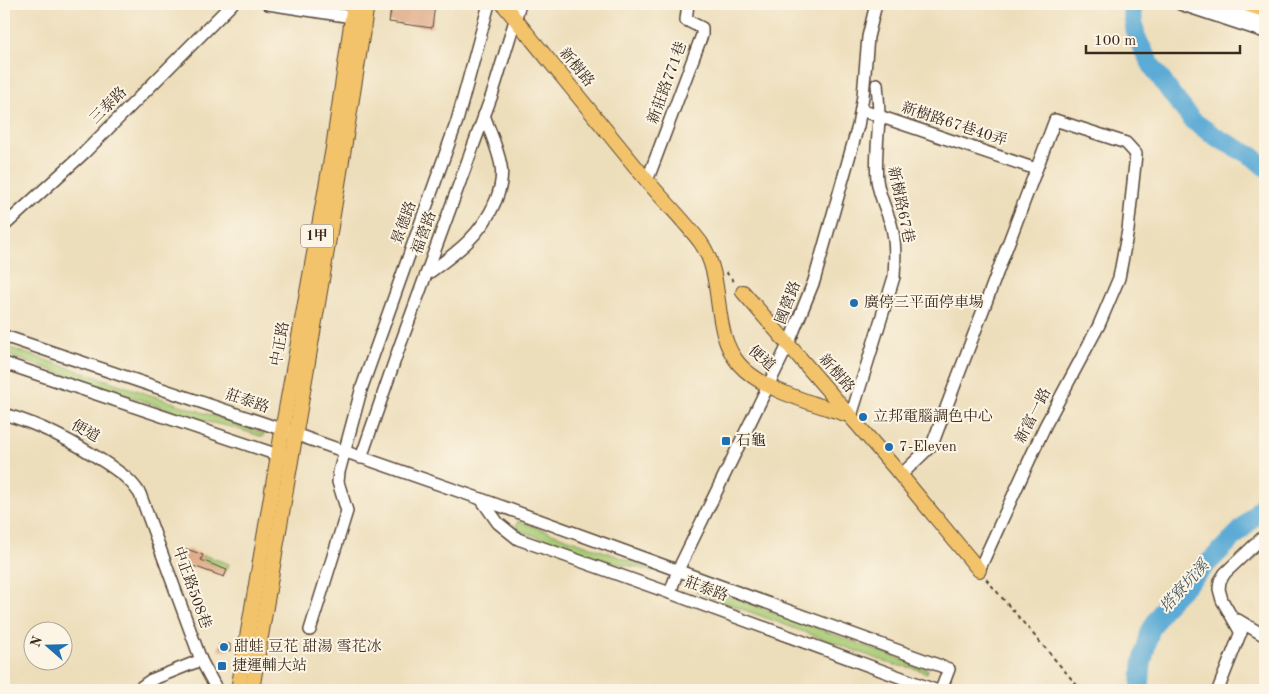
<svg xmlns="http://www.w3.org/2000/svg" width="1269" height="694" font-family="'Old Standard TT','Noto Serif TC',serif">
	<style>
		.green { fill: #a8cb75; stroke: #727a4a }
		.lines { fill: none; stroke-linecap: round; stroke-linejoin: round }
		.river { stroke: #5cabd6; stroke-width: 19 }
		.building { fill: #dea986 }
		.minor-casing { stroke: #564536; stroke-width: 14 }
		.major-casing { stroke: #564536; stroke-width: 16 }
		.highway-casing { stroke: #564536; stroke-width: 19 }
		.path { stroke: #564536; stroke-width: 2; stroke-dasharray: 4 4; stroke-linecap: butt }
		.minor { stroke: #fff; stroke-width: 11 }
		.major { stroke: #f2c36a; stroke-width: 14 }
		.highway { stroke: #f2c36a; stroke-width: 16 }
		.poi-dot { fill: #1f6fb2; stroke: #fcf5e5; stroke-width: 2 }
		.labels { text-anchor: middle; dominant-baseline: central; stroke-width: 4; stroke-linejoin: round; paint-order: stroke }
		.shield { fill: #fcf5e5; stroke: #75675a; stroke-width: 1 }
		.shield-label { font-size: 14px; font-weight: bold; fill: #3b2a1e }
		.street-label { font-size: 15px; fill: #3b2a1e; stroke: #fcf5e5 }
		.poi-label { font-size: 15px; fill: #3b2a1e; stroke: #fcf5e5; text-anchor: start }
		.water-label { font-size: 16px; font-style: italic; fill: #47575e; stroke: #fcf5e5 }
	</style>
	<rect width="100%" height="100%" fill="#fcf5e5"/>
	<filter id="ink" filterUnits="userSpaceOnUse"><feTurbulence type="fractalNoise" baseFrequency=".02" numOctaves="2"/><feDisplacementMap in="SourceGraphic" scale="10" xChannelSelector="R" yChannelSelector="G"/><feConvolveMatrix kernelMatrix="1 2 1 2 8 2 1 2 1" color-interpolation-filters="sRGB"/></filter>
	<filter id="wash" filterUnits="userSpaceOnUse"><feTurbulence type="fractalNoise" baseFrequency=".0096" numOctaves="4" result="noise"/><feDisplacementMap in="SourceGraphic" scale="20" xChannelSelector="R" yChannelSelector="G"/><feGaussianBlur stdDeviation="1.12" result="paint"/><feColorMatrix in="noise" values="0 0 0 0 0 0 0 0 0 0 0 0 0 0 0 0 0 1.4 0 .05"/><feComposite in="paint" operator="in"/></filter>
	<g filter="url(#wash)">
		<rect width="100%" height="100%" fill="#eddebb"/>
		<g class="green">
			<path d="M4 346 264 433 263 437 232 427 203 421 4 354Z"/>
			<path d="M518 521 653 569 651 572 637 567 613 563 515 529Z"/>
			<path d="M203 555 229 564 227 570 201 560Z"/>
			<path d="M699 585 928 669 927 673 914 668 894 665 696 592Z"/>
		</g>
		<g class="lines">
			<g class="river">
				<path d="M1131 4 1136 37 1152 66 1173 96 1193 121 1219 139 1252 156 1265 167"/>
				<path d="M1140 690 1142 664 1150 631 1164 607 1247 524 1265 502"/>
			</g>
		</g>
		<g id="blocks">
			<g class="building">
				<path d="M392 4 435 5 432 28 389 22Z"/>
				<path d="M187 549 203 555 201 560 227 570 224 577 182 562Z"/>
				<path d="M219 644H230V651H218Z"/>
			</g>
		</g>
	</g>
	<g filter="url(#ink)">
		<use href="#blocks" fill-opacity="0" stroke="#564536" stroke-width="1"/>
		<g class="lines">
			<defs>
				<g id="minor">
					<path d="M268 4 352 17"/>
					<path d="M1180 4 1265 32"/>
					<path d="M1211 6 1265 22"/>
					<path d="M861 110 1036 169"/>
					<path d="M647 181 702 35V28L686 20 688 4"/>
					<path d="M4 226 84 153 232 4"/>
					<path d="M426 275C455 254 482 235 496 200 500 190 503 178 501 166 498 149 490 132 484 115"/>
					<path d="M4 336 263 423 481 499 949 669 941 690"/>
					<path d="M4 363 284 457"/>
					<path d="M4 414C42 425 76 443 109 465 122 474 132 481 140 494L201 660 217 690"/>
					<path d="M851 416 894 277C895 259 896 242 891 224 886 209 879 195 877 180 875 160 878 139 879 118 879 107 878 95 877 84"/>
					<path d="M361 458 399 348 493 92 520 4"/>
					<path d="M901 475 932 445 1055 120 1126 143 1136 154 1128 230 1119 278 1099 325 1045 426 979 570"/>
					<path d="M481 499 498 523 518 539 670 593 935 690"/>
					<path d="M670 593 678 570 788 345 814 281 858 126 863 96 868 37 876 4"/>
					<path d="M1238 620 1265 636"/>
					<path d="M310 630 347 511 338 482 339 472 362 387 457 121 489 4"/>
					<path d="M1241 633 1222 600 1219 589 1220 581 1225 573 1265 535"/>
					<path d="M137 690 151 680 201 660"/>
					<path d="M1218 690 1244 624"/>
				</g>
				<g id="major">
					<path d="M503 4C550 62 597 119 644 177 662 199 684 220 701 243 726 279 710 330 739 364 762 391 817 404 851 416"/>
					<path d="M743 292 894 467 979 570"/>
					<path d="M238 690 284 420 333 148 354 4"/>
					<path d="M252 690C290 461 332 233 367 4"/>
				</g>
				<path id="highway" d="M1249 4 1265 9"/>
			</defs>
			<use href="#minor" class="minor-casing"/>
			<use href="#major" class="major-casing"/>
			<use href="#highway" class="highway-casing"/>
			<g class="path">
				<path d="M726 272 736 284"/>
				<path d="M986 579 1081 690"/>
			</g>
			<use href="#minor" class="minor"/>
			<use href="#major" class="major"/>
			<use href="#highway" class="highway"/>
		</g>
	</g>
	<g class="poi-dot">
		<circle cx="854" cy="303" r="5"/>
		<circle cx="863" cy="417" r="5"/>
		<rect x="721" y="436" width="10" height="10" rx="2.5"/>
		<circle cx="889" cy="447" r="5"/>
		<circle cx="224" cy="647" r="5"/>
		<rect x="217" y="661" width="10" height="10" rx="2.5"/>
	</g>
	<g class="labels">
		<rect class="shield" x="301" y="224.5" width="32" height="23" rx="4"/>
		<g class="shield-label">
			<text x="317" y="236">1甲</text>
		</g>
		<g class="street-label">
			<text transform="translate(576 68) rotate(51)">新樹路</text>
			<text transform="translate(668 83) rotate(-70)">新莊路771巷</text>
			<text transform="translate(109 106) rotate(-45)">三泰路</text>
			<text transform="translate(954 125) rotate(18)">新樹路67巷40弄</text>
			<text transform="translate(900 205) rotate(78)">新樹路67巷</text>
			<text transform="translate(405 223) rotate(-70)">景德路</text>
			<text transform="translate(425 233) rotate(-70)">福營路</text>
			<text transform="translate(789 303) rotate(-69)">國營路</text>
			<text transform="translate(281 344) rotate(-80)">中正路</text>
			<text transform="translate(761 359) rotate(41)">便道</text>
			<text transform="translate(836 374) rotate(49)">新樹路</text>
			<text transform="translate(247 402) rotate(19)">莊泰路</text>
			<text transform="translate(1034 416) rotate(-63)">新富一路</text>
			<text transform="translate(85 432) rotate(29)">便道</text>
			<text transform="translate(191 588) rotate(70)">中正路508巷</text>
			<text transform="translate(706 590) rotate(20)">莊泰路</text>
		</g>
		<g class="poi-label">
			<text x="864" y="303">廣停三平面停車場</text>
			<text x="873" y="417">立邦電腦調色中心</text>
			<text x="736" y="441">石龜</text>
			<text x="899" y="447">7-Eleven</text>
			<text x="234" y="647">甜蛙 豆花 甜湯 雪花冰</text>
			<text x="232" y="666">捷運輔大站</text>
		</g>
		<g class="water-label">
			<text transform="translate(1185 587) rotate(-48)">塔寮坑溪</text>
		</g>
	</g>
	<rect width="1269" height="694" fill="none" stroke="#fcf5e5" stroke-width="20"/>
	<g transform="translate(48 646) rotate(290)"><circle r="24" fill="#fcf5e5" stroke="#afa495"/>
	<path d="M0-4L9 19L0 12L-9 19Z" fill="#1f6fb2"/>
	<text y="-8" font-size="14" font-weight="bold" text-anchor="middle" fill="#3b2a1e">N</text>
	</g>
	<path d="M1086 45v8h154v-8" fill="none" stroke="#3b2a1e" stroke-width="2.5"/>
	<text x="1094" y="45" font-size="15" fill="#3b2a1e" stroke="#fcf5e5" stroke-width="4" paint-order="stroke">100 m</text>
</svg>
